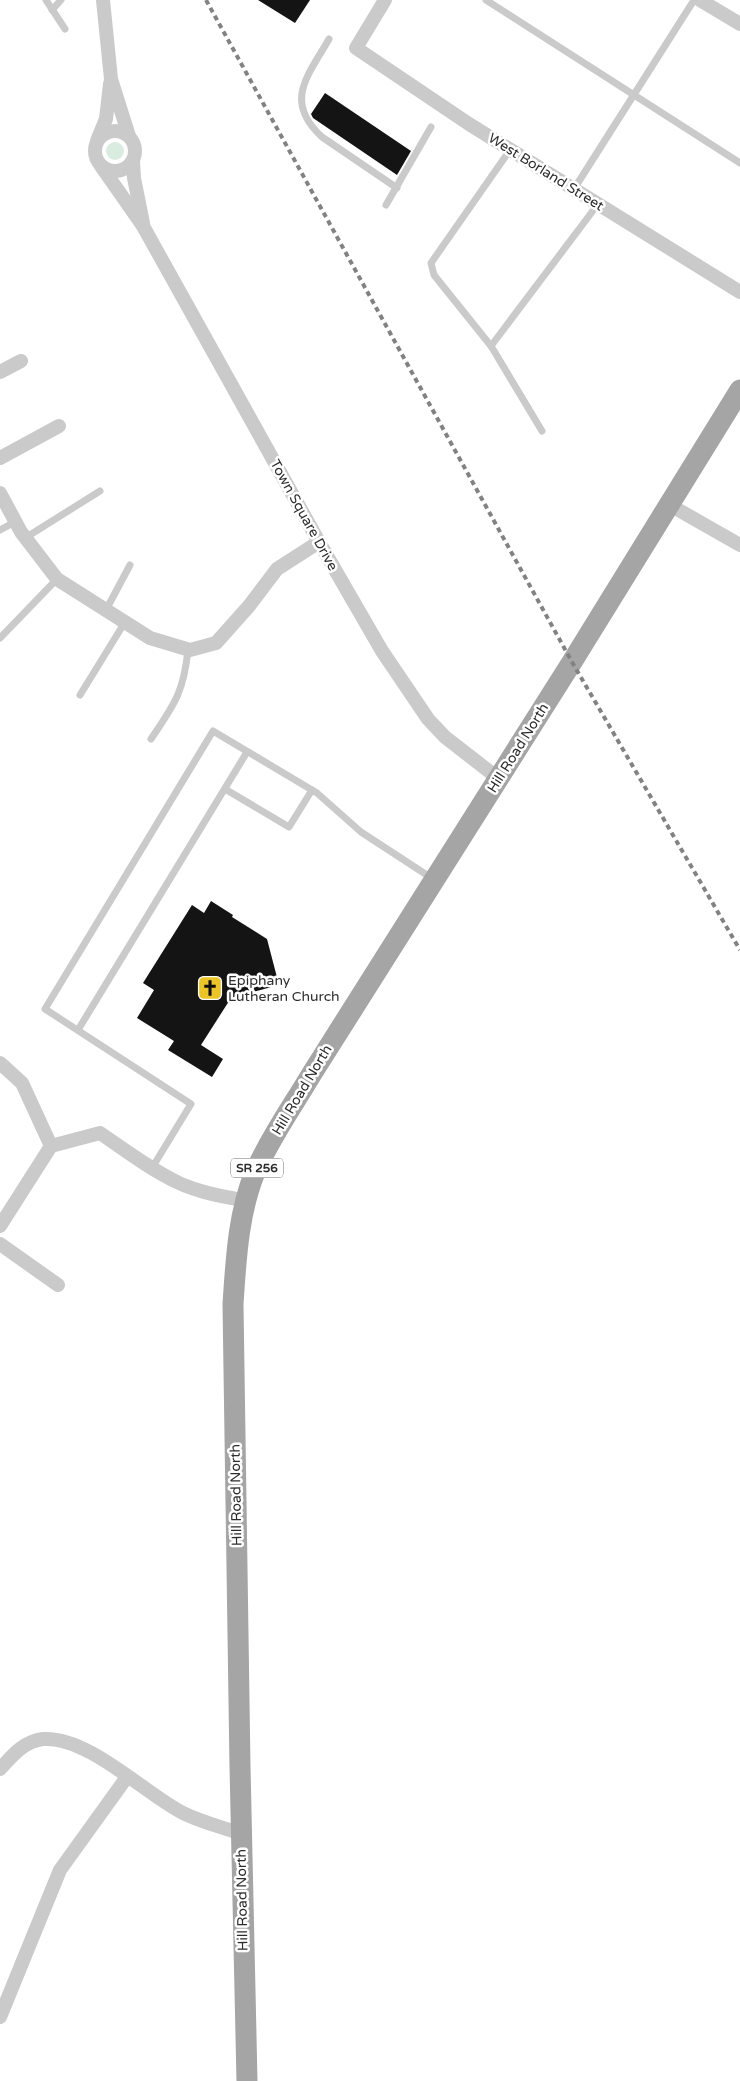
<svg xmlns="http://www.w3.org/2000/svg" width="740" height="2081" font-family="'Varela Round',sans-serif">
	<style>
		.green { fill: #daebe0 }
		.building { fill: #141414 }
		.lines { fill: none; stroke-linecap: round; stroke-linejoin: round }
		.lane { stroke: #cacaca; stroke-width: 7 }
		.street { stroke: #cacaca; stroke-width: 14 }
		.primary { stroke: #a5a5a5; stroke-width: 21 }
		.rail { stroke: #828282; stroke-width: 4; stroke-dasharray: 5 4; stroke-linecap: butt }
		.labels { text-anchor: middle; dominant-baseline: central; stroke-width: 5; stroke-linejoin: round; paint-order: stroke }
		.shield { fill: #fff; stroke: #6c6c6c; stroke-width: 1 }
		.shield-label { font-size: 12px; font-weight: bold; fill: #2d2d2d }
		.street-label { font-size: 14px; fill: #2d2d2d; stroke: #fff }
		.poi-label { font-size: 14px; fill: #2d2d2d; stroke: #fff; text-anchor: start }
	</style>
	<rect width="100%" height="100%" fill="#fff"/>
	<circle class="green" cx="115" cy="151" r="9"/>
	<g class="building">
		<path d="M258 0H310L295 23Z"/>
		<path d="M325 93 411 151 397 175 313 118 311 114Z"/>
		<path d="M211 901 233 915 232 917 267 939 279 985 231 998 201 1045 223 1059 212 1077 168 1050 174 1041 137 1018 154 990 143 983 192 905 204 913Z"/>
	</g>
	<g class="lines">
		<g class="lane">
			<path d="M46 0 65 29"/>
			<path d="M486 0 740 163"/>
			<path d="M52 10 61 0"/>
			<path d="M329 39C308 76 283 101 322 137L397 188"/>
			<path d="M574 189 694 0"/>
			<path d="M386 205 431 127"/>
			<path d="M491 346 434 275 431 263 510 150"/>
			<path d="M542 431 491 346 598 204"/>
			<path d="M0 530 15 522"/>
			<path d="M25 538 100 491"/>
			<path d="M106 610 130 565"/>
			<path d="M0 638 57 579"/>
			<path d="M80 695 125 622"/>
			<path d="M151 739C174 705 184 692 188 649"/>
			<path d="M225 789 289 827 312 790"/>
			<path d="M78 1030 247 752"/>
			<path d="M152 1168 191 1104 45 1009 213 731 317 793 361 832 433 879"/>
		</g>
		<g class="street">
			<path d="M103 0 111 79 129 136"/>
			<path d="M385 0 356 48 469 124 740 292"/>
			<path d="M700 0 740 24"/>
			<circle cx="115" cy="151" r="20"/>
			<path d="M97 141 106 119 110 84"/>
			<path d="M133 161 134 178 143 223"/>
			<path d="M101 166 143 226 319 542 382 651 428 719 445 737 499 779"/>
			<path d="M0 372 21 361"/>
			<path d="M0 458 59 426"/>
			<path d="M0 493 21 532 57 579 150 638 190 650 216 643 249 606 277 569 319 542"/>
			<path d="M668 504 740 545"/>
			<path d="M0 1063 22 1083 51 1146"/>
			<path d="M0 1226 51 1146 100 1133C125 1150 151 1170 179 1183 200 1193 224 1196 246 1201"/>
			<path d="M0 1244 58 1285"/>
			<path d="M0 1769C12 1756 24 1741 43 1739 88 1736 144 1793 183 1813 201 1822 222 1827 241 1834"/>
			<path d="M0 2017 60 1870 127 1777"/>
		</g>
		<path class="primary" d="M247 2081 240 1766 233 1304C236 1260 238 1214 255 1172 270 1138 292 1107 311 1075L572 662 740 390"/>
		<path class="rail" d="M206 0 572 662 740 950"/>
	</g>
	<defs>
		<symbol id="church-square" viewBox="-11 -11 22 22"><rect x="-9" y="-9" width="18" height="18" rx="4" fill="#ebc428" stroke="#fff"/><path d="M-1.2-6h2.4v3.5h3.3v2.4h-3.3V6h-2.4V-.1h-3.3v-2.4h3.3Z" fill="#111"/></symbol>
	</defs>
	<g fill-rule="evenodd">
		<use href="#church-square" x="196" y="974" width="28" height="28"/>
	</g>
	<g class="labels">
		<rect class="shield" x="231" y="1158.5" width="52" height="19" rx="4"/>
		<g class="shield-label">
			<text x="257" y="1168">SR 256</text>
		</g>
		<g class="street-label">
			<text transform="translate(546 172) rotate(32)">West Borland Street</text>
			<text transform="translate(304 515) rotate(61)">Town Square Drive</text>
			<text transform="translate(518 748) rotate(-58)">Hill Road North</text>
			<text transform="translate(302 1090) rotate(-59)">Hill Road North</text>
			<text transform="translate(236 1495) rotate(-91)">Hill Road North</text>
			<text transform="translate(242 1900) rotate(-91)">Hill Road North</text>
		</g>
		<g class="poi-label">
			<text x="228" y="980">Epiphany<tspan x="228" dy="16">Lutheran Church</tspan></text>
		</g>
	</g>
</svg>
